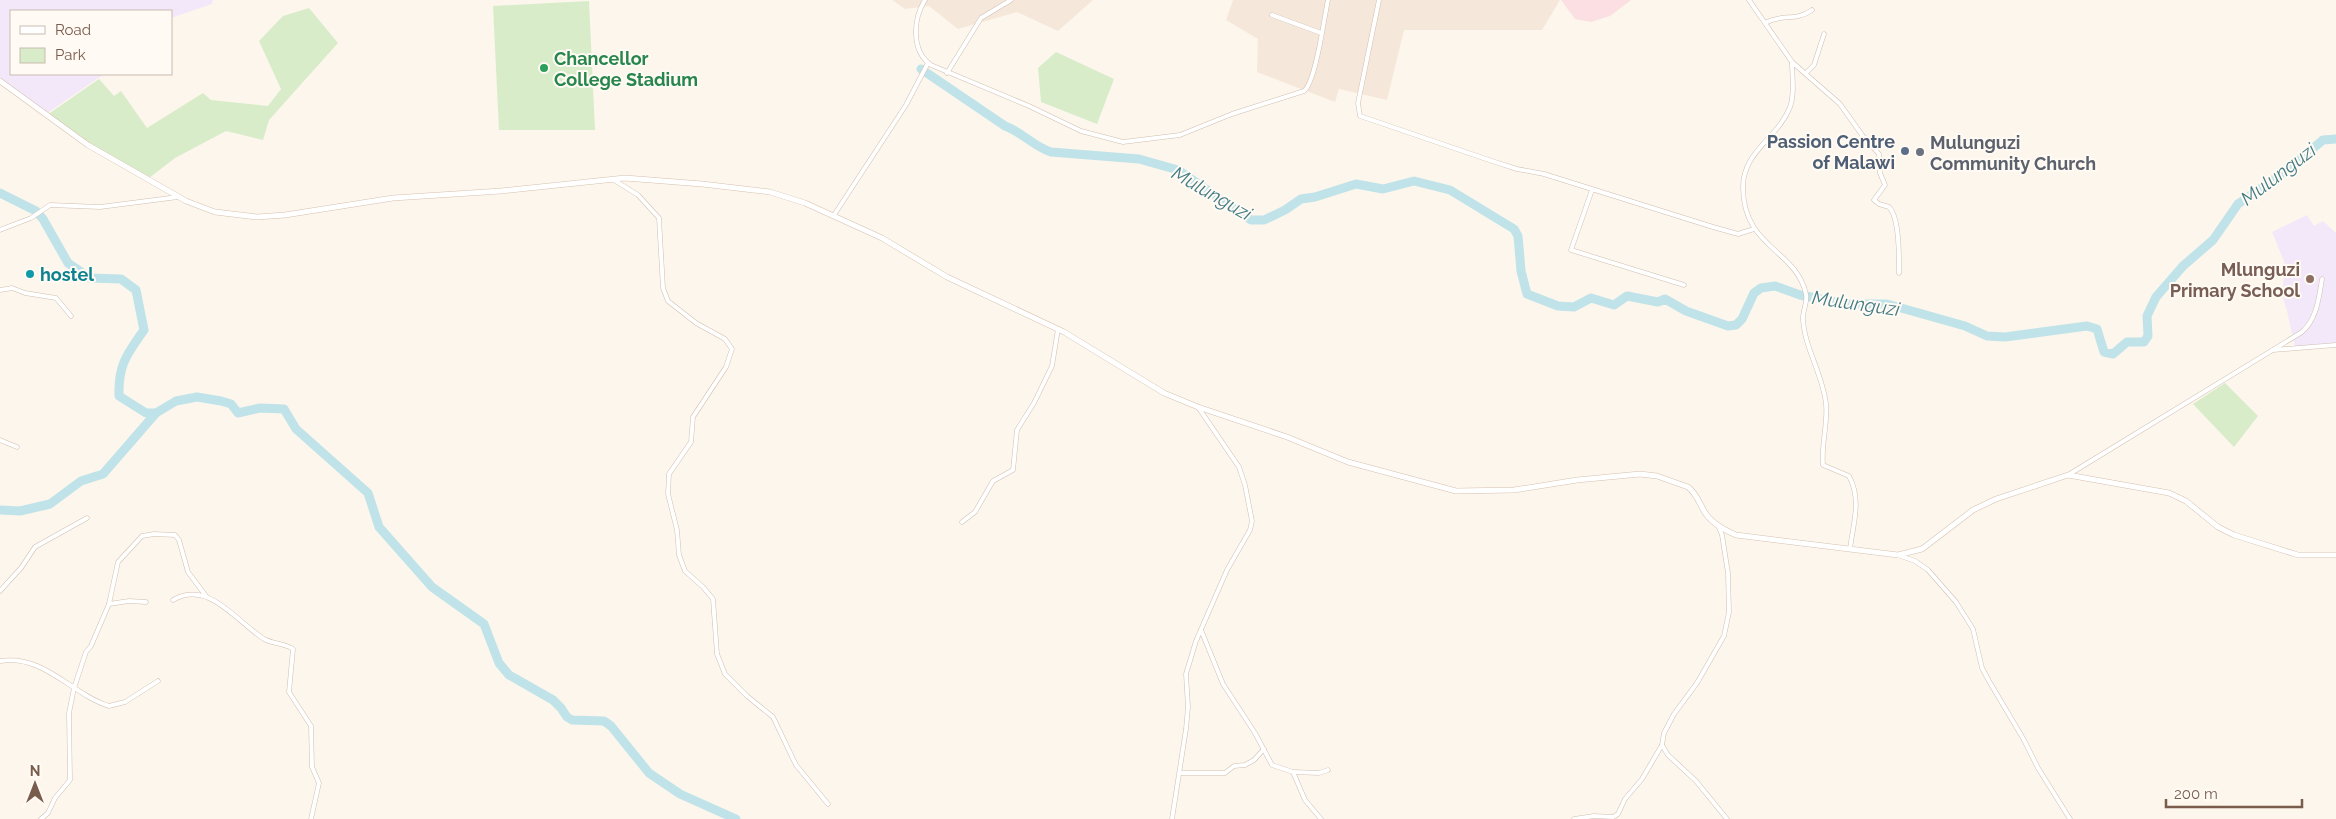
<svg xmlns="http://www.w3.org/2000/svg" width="2336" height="819" font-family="Raleway,sans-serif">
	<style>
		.residential { fill: #f5e8da }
		.education { fill: #f3e8fa }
		.medical { fill: #fbdfe3 }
		.green { fill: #d8ecc9 }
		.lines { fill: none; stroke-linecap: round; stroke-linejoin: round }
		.river { stroke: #bfe3e8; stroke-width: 9 }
		.street-casing { stroke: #d1beb0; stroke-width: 5 }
		.secondary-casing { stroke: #d6c0b0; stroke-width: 6 }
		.street { stroke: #fff; stroke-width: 4 }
		.secondary { stroke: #fff; stroke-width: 5 }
		.leisure-dot { fill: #2e9e5b; stroke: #fffaf3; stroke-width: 2 }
		.service-dot { fill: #5c6f8a; stroke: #fffaf3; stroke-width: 2 }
		.worship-dot { fill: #6b7280; stroke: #fffaf3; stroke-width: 2 }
		.culture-dot { fill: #0f9aa8; stroke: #fffaf3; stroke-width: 2 }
		.education-dot { fill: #8d6e63; stroke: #fffaf3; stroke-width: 2 }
		.labels { text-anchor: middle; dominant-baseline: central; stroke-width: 4; stroke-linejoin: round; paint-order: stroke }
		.leisure-label { font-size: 18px; font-weight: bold; fill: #27864d; stroke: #fffaf3; text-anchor: start }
		.service-label { font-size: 18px; font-weight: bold; fill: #4e5e75; stroke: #fffaf3; text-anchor: end }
		.worship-label { font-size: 18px; font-weight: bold; fill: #5b616d; stroke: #fffaf3; text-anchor: start }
		.education-label { font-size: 18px; font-weight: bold; fill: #785e54; stroke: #fffaf3; text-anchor: end }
		.culture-label { font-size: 18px; font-weight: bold; fill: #0d838f; stroke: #fffaf3; text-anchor: start }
		.water-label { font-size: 19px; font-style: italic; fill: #437c86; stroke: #fffaf3 }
	</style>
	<rect width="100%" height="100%" fill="#fdf6ec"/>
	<g class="residential">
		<path d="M892 0H1093L1058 31 1017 12 958 29 929 6 905 9Z"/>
		<path d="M1233 0H1560L1542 30H1404L1387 100 1339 89 1335 102 1257 72 1258 39 1226 20Z"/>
	</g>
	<g class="education">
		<path d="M0 0H213L212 4 171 18V11H11V74H104L46 114 0 81Z"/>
		<path d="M2307 215 2314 226 2323 221 2336 233V344L2295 347 2287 311 2282 295 2285 264 2272 232Z"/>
	</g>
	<path class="medical" d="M1561 0H1631L1610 16 1591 22 1575 19Z"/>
	<g class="green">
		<path d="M589 1 595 130H499L493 6Z"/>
		<path d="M309 8 338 43 269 120 263 140 226 131 175 158 149 178 83 141 47 115 99 79 114 96 121 91 147 128 203 93 211 100 268 106 281 89 259 41 283 16Z"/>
		<path d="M1056 52 1114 79 1097 124 1041 102 1038 68Z"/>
		<path d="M2225 383 2258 416 2234 447 2193 404Z"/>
	</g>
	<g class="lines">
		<g class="river">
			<path d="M921 69 1005 126C1022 132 1033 146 1051 152L1139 159 1178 170 1251 220H1264L1285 210 1301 199 1315 197 1356 184 1383 189 1414 181 1450 190 1514 229 1518 236 1521 271 1527 294 1558 306 1574 307 1591 298 1614 305 1627 296 1658 302 1665 299 1686 311 1728 326 1736 325 1742 319 1754 293 1761 288 1775 286 1800 295 1848 304H1887L1965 326 1987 336 2005 337 2087 326 2097 329 2104 352 2113 354 2127 342H2144L2148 336 2147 316 2156 297 2183 266 2213 240 2238 204 2286 171 2323 140 2336 139"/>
			<path d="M0 193 36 211 43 219 68 263 90 278 121 279 136 290 144 330C127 354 118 365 119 396L146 413H156"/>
			<path d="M0 510 20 511 50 504 81 481 103 474 156 413 176 401 197 397 221 401 231 404 238 413 260 408 284 409 296 429 368 493 379 527 432 587 484 624 499 663 509 675 553 700 561 708 567 717 572 720 604 721 611 726 649 773 680 794 736 819"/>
		</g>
		<defs>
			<g id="street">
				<path d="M925 0C913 19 911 51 931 65L1029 106 1081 131 1123 142 1180 135 1232 114 1304 91C1316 81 1324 18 1328 0"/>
				<path d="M1379 0 1358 103 1360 116 1492 161 1517 169 1544 174 1713 227 1738 234 1754 229"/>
				<path d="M1749 0 1792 62 1840 104 1862 135 1879 154 1880 173 1885 185 1874 200 1879 204 1889 207C1900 218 1899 258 1899 273"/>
				<path d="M1272 15 1321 33"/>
				<path d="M1765 23C1783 13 1795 22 1812 10"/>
				<path d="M1792 62C1792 76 1795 94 1790 107 1779 137 1743 151 1743 187 1743 248 1796 249 1806 294 1808 302 1802 312 1803 320 1805 349 1823 375 1826 404 1828 424 1821 444 1823 465L1849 476C1862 500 1853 524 1850 549"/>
				<path d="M947 73 981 18 1011 0"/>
				<path d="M1806 73 1814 65 1824 34"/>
				<path d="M614 180 638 195 659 218 663 288 668 301 696 323 725 339 732 349 726 367 693 417 691 442 669 474 668 494 677 530 679 555 685 571 703 587 713 599 717 654 725 674 747 696 773 717 796 765 828 804"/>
				<path d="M1592 190 1571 250 1684 285"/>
				<path d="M834 215 906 105 928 63"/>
				<path d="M0 230 31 218 50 205 100 207 178 197"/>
				<path d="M0 290 12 288 25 293 56 298 71 316"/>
				<path d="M2273 350 2336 345"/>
				<path d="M0 440 17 447"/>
				<path d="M2068 475 2302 332C2317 319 2319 297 2322 279"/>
				<path d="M962 522 975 512 993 481 1013 470 1017 430 1034 403 1052 366 1058 329"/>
				<path d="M1898 555 1915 561 1928 570 1956 602 1973 629 1982 668 1989 681 2024 740 2038 768 2070 819"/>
				<path d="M0 591 21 568 35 547 87 518"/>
				<path d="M173 600C208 579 237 622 264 639 273 644 284 643 293 649L289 692 311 726 312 767 319 783 311 819"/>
				<path d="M109 604 129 601 146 602"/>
				<path d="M1201 630 1223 684 1255 733 1272 765 1293 772 1305 800 1321 819"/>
				<path d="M0 661C44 654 71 694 109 706L125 702 158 681"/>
				<path d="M1662 745 1668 755 1696 781 1727 819"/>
				<path d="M1293 772 1319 773 1328 770"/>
				<path d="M1180 773H1225L1234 766 1245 765 1254 760 1264 749"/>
				<path d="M41 819 48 813 55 798 70 780 69 713 74 688 86 652 91 646 109 604 118 562 142 536 154 534 175 535 179 540 188 572 206 596"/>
				<path d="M1172 819 1186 729 1188 707 1186 674 1196 641 1227 570 1250 530 1252 521 1245 485 1239 467 1198 407"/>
				<path d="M1574 819 1594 816 1613 817 1618 814 1625 799 1642 779 1662 745 1664 733 1674 714 1697 683 1724 636 1729 612 1728 573 1722 535 1718 525"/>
			</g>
			<path id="secondary" d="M0 81 88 145 186 201 215 212 257 217 285 215 393 198 501 191 625 178 702 184 770 192 805 203 882 238 947 277 1064 332 1164 393 1198 407 1287 437 1348 462 1456 491 1514 490 1577 480 1640 474 1657 476 1688 487C1696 493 1699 502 1704 511 1711 523 1724 530 1736 535L1898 555 1922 549 1973 510 1996 499 2068 475 2169 493 2186 501 2218 527 2234 535 2298 555H2336"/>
		</defs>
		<use href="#street" class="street-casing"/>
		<use href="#secondary" class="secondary-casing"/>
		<use href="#street" class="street"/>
		<use href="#secondary" class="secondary"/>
	</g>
	<circle class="leisure-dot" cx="544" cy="68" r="5"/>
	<circle class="service-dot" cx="1905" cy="151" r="5"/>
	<circle class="worship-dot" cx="1920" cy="152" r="5"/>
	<circle class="culture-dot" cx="30" cy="274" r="5"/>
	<circle class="education-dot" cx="2310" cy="279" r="5"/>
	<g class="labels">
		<g class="leisure-label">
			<text x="554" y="58">Chancellor<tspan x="554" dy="21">College Stadium</tspan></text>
		</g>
		<g class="service-label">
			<text x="1895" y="141">Passion Centre<tspan x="1895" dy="21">of Malawi</tspan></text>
		</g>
		<g class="worship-label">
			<text x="1930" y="142">Mulunguzi<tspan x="1930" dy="21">Community Church</tspan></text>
		</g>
		<g class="education-label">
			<text x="2300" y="269">Mlunguzi<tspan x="2300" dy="21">Primary School</tspan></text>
		</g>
		<g class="culture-label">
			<text x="40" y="274">hostel</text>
		</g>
		<g class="water-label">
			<text transform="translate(2278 174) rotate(-37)">Mulunguzi</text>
			<text transform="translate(1212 193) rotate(30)">Mulunguzi</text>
			<text transform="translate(1856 303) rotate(8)">Mulunguzi</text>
		</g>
	</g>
	<rect x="10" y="10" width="162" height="65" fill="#fffaf3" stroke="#cabbb1"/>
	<rect x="20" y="26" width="25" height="8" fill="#ffffff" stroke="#cabbb1"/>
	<text x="55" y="35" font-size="15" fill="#7a5c4d">Road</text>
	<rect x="20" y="48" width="25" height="15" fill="#d8ecc9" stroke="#cabbb1"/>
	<text x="55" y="60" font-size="15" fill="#7a5c4d">Park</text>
	<g transform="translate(35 784)" stroke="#fffaf3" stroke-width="4" paint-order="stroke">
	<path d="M0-4L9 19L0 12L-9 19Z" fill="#7a5c4d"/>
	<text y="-8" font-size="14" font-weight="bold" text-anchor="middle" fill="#7a5c4d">N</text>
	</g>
	<path d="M2166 799v8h136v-8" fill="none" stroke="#7a5c4d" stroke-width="2.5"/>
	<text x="2174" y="799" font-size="15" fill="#7a5c4d" stroke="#fffaf3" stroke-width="4" paint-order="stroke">200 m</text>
</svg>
